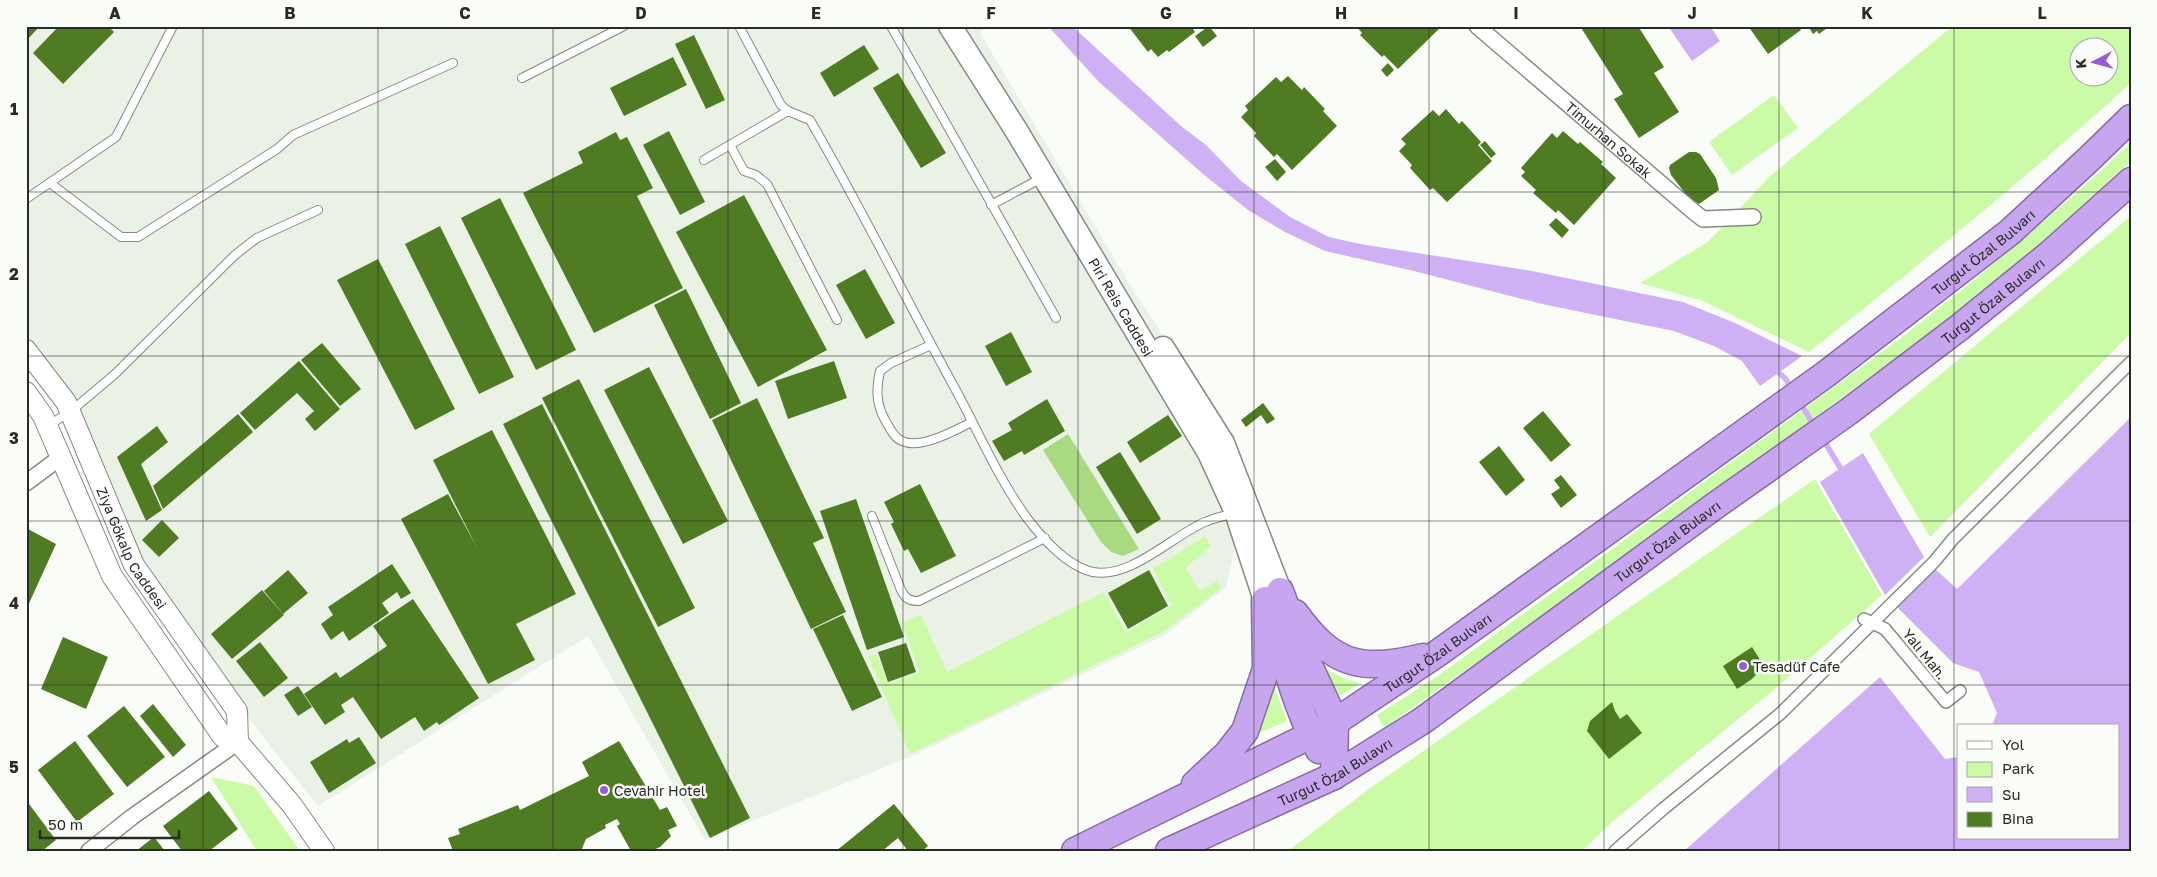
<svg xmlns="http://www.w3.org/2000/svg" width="2157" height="877" font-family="'Golos Text',sans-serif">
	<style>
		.built { fill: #eaf1e5 }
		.green { fill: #ccfba8; fill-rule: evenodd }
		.forest { fill: #a9d981 }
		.water { fill: #d0b0f5 }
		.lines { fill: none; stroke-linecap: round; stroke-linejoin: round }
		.stream { stroke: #d0b0f5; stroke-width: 5.5 }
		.building { fill: #4f7b23 }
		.service-casing { stroke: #878985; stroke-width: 10 }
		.pedestrian-casing { stroke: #878985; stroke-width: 14 }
		.minor-casing { stroke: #878985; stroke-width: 18 }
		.tertiary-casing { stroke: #878985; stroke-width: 22 }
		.secondary-casing { stroke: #878985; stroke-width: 25 }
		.trunk-casing { stroke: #886ca7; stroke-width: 29 }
		.service { stroke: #fff; stroke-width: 8 }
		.pedestrian { stroke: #fff; stroke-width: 11 }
		.minor { stroke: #fff; stroke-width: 15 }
		.tertiary { stroke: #fff; stroke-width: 20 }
		.secondary { stroke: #fff; stroke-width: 22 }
		.trunk { stroke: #c8a6ef; stroke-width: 26 }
		.grid { fill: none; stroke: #292a28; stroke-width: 1; stroke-opacity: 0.55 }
		.poi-dot { fill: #975bd2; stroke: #f9fcf7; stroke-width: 2 }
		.labels { text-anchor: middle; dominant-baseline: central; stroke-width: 5; stroke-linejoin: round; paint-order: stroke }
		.street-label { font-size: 14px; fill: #292a28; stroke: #f9fcf7 }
		.poi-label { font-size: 14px; fill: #292a28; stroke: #f9fcf7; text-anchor: start }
		.neatline { fill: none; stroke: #292a28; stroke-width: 2 }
		.grid-label { font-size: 16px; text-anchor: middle; font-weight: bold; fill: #292a28 }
	</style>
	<rect width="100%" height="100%" fill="#f9fcf7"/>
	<path class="built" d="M26 26H987L980 33 1130 285 1224 430 1250 479 1226 587 1165 635 910 757 705 840 588 636 318 806 131 569 67 401 26 350Z"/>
	<g class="green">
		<path d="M1953 26H2131V83C2027 177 1919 265 1809 352L1703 301 1640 283 1708 242 1769 177ZM2080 48H2110V78H2080Z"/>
		<path d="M1774 95 1798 128 1732 175 1709 142Z"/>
		<path d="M2131 143V161L2040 244 1971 303 1607 570 1384 728 1377 715 1438 676 1901 338C1980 276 2057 212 2131 143Z"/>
		<path d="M2131 216V333L1930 537 1869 434Z"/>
		<path d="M1815 479 1882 595 1781 684 1613 821 1582 851H1285L1293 847 1373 786Z"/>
		<path d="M1205 536 1211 547 1185 568 1200 591 1217 581 1221 588 1163 632 910 754 868 656 876 654 889 684 920 673 902 623 921 615 947 672 1104 592 1126 633 1172 605 1153 569Z"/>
		<path d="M1319 665 1345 679 1361 683 1332 700Z"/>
		<path d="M1274 685 1287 721 1259 733Z"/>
		<path d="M211 777 254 786 300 851H257Z"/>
	</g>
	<path class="forest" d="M1068 434 1139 549 1123 556 1111 552 1101 542 1043 450Z"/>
	<g class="water">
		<path d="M1048 26H1072L1181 126 1206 145 1241 181 1290 217 1329 237 1360 244 1532 271 1683 302 1735 323 1802 356 1760 386 1742 361 1714 346 1674 331 1542 304 1414 271 1325 251 1285 232 1248 210 1203 174 1099 82Z"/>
		<path d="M1668 26H1710L1720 41 1692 61Z"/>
		<path d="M2131 417V851H1684L1880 677 1945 759 1958 757V838H2118V726H1992L1997 713 1979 672 1953 663 1896 606 1935 569 1957 589Z"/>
		<path d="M1863 453 1924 557 1885 595 1820 482Z"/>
	</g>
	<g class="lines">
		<g class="stream">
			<path d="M1773 368 1785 378 1793 391"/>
			<path d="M1799 401 1815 427"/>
			<path d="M1823 439 1844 474"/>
		</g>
	</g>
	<g class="building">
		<path d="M26 26H40L26 41Z"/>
		<path d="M59 26H108L114 32 63 84 33 53Z"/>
		<path d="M1128 26H1196L1193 29 1195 32 1169 52 1167 50 1158 57 1151 49 1148 52Z"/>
		<path d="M1209 26 1217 36 1203 47 1195 36Z"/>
		<path d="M1356 26H1442L1398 69 1384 55 1382 57 1360 35 1362 33Z"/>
		<path d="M1580 26H1638L1664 67 1654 73 1679 112 1639 138 1614 99 1623 94Z"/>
		<path d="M1748 26H1798L1801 30 1768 54Z"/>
		<path d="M1808 26H1830L1819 34 1817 31 1813 34Z"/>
		<path d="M694 35 725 100 706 109 675 44Z"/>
		<path d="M864 45 879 69 834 97 820 73Z"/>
		<path d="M673 57 687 85 624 116 610 88Z"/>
		<path d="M1388 63 1394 70 1387 77 1381 70Z"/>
		<path d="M898 73 946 153 921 168 873 88Z"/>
		<path d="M1288 76 1302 90 1304 87 1325 109 1323 111 1337 126 1292 170 1277 154 1274 157 1254 136 1256 133 1241 117 1248 110 1245 106 1276 77 1281 82Z"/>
		<path d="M1446 109 1459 124 1462 121 1481 142 1478 145 1492 161 1447 202 1433 188 1430 190 1410 168 1412 165 1399 151 1406 144 1401 139 1433 110 1439 116Z"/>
		<path d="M669 131 705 202 680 215 643 145Z"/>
		<path d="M1563 131 1578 144 1580 142 1603 162 1601 164 1616 178 1574 225 1558 210 1556 213 1533 193 1536 190 1521 176 1525 172 1521 168 1552 133 1557 138Z"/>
		<path d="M616 132 620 140 627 137 653 188 637 196 683 288 594 333 523 193 583 163 578 152Z"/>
		<path d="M1485 141 1496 154 1491 158 1480 145Z"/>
		<path d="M1689 152H1696L1700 154 1716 178 1719 190 1699 204 1688 197 1671 175 1669 168 1670 165Z"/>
		<path d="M1275 159 1286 172 1277 181 1265 167Z"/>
		<path d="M744 195 827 350 758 387 676 232Z"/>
		<path d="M500 198 576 350 536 370 461 218Z"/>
		<path d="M1556 218 1569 230 1562 238 1549 225Z"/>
		<path d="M440 226 514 377 479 394 405 244Z"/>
		<path d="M378 259 455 409 415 430 337 280Z"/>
		<path d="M865 269 895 323 866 339 836 285Z"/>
		<path d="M686 289 741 403 710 419 654 305Z"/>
		<path d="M1011 332 1032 372 1006 386 985 346Z"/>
		<path d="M322 343 361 389 340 406 301 360Z"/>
		<path d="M299 361 340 409 315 431 305 419 314 411 297 393 255 430 240 413Z"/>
		<path d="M834 361 847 398 788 419 775 381Z"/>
		<path d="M649 367 728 521 683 544 604 390Z"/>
		<path d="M579 379 695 608 658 627 542 398Z"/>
		<path d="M757 398 824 538 813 543 846 612 811 629 712 420Z"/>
		<path d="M1047 399 1065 431 1024 455 1022 451 1004 461 992 441 1012 430 1008 423Z"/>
		<path d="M1263 403 1275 419 1267 424 1261 415 1246 427 1241 420Z"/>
		<path d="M542 404 750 818 710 838 503 424Z"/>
		<path d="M1543 411 1571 445 1551 462 1523 428Z"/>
		<path d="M238 414 253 432 163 509 153 486Z"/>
		<path d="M1168 415 1182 436 1140 463 1127 442Z"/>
		<path d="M157 426 168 442 141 464 162 510 146 521 117 457Z"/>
		<path d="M492 430 576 594 516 624 535 660 488 684 401 519 448 494 476 546 433 460Z"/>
		<path d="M1499 446 1525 480 1506 496 1479 462Z"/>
		<path d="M1120 452 1161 519 1137 534 1096 467Z"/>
		<path d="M1561 475 1577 495 1561 508 1551 494 1560 488 1554 480Z"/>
		<path d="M920 484 956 556 921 573 908 549 904 551 891 524 894 522 884 502Z"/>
		<path d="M856 499 904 637 867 650 820 511Z"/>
		<path d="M162 520 179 538 159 557 142 540Z"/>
		<path d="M26 528 56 544 26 610Z"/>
		<path d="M392 564 411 593 401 599 397 592 382 603 389 613 349 641 343 631 331 640 321 624 333 615 328 607Z"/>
		<path d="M288 570 308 593 283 614 264 591Z"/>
		<path d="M1149 570 1168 606 1128 629 1108 593Z"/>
		<path d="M262 590 284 615 232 659 211 634Z"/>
		<path d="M413 599 479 698 439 725 437 722 424 731 415 717 381 739 353 697 341 705 345 712 325 725 304 694 336 672 340 678 387 646 373 626Z"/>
		<path d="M843 615 882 697 852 711 813 629Z"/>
		<path d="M63 637 108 657 86 709 41 689Z"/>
		<path d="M260 642 288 678 264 697 236 661Z"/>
		<path d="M906 643 916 672 888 682 878 652Z"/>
		<path d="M1752 647 1764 666 1752 679 1737 689 1723 666Z"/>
		<path d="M298 686 312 707 298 716 284 695Z"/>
		<path d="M1612 702 1615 711 1620 719 1627 714 1642 733 1609 759 1587 731 1590 721Z"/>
		<path d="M153 704 186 745 173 757 140 716Z"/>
		<path d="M124 706 165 757 127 787 87 736Z"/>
		<path d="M359 737 376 763 329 793 310 762 347 739 349 743Z"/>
		<path d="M75 741 114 794 77 822 38 770Z"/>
		<path d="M619 741 660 810 667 807 677 826 668 830 671 836 660 847 651 851H631L617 826 620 824 617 819 605 825 606 828 586 839 581 851H453L448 838 460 834 458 829 518 805 520 810 589 776 582 762Z"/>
		<path d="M209 791 238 829 209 851H182L163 826Z"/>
		<path d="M29 804 56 840 42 851H26V806Z"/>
		<path d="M894 804 928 846 922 851H908L898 838 882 851H836Z"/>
		<path d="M154 837 165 851H136Z"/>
	</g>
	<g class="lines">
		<defs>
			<g id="service">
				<path d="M739 26 781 105 788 111 810 120C860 206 904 295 952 383 977 428 996 475 1027 518 1041 537 1068 567 1093 572 1131 579 1172 536 1205 522 1214 518 1224 516 1234 513"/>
				<path d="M891 26 1056 318"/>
				<path d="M522 78 624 26"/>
				<path d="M730 145 744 171 756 175 767 184 837 320"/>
				<path d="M704 160 788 111"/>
				<path d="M50 183 121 237H138L277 149 293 135 453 63"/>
				<path d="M26 199 116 137 173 26"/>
				<path d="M991 205 1042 178"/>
				<path d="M931 345 891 363 880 371C876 389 876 404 885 420 889 427 894 438 902 441 921 450 955 430 972 422"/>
				<path d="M49 425 70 412 115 374 235 255 257 238 318 210"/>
				<path d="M872 516 901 590C906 599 909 601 919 601L1045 538"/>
			</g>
			<g id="pedestrian">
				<path d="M1864 619 1885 629 1946 702 1960 691"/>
				<path d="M1615 851 1663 809 1780 714 1934 562 1953 539 2131 362"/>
			</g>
			<g id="minor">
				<path id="s1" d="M1477 26 1694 212 1703 219 1753 217"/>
				<path d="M26 483 61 457"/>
				<path d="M89 851 132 817 238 742"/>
			</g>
			<g id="tertiary">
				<path id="s2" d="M26 350 66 402 134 565 237 711 238 742"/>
				<path d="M26 392 43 416 112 576 223 737 238 742 292 805 324 851"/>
			</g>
			<g id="secondary">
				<path id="s3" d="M950 26 1016 130 1209 453 1236 512 1265 600"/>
				<path d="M1163 348 1223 443 1280 591"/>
			</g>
			<g id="trunk">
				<path d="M1280 591 1302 650 1335 722 1334 776"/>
				<path d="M1295 613C1333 666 1361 672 1423 657"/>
				<path d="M1274 627C1287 668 1298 712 1319 750"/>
				<path d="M1195 784 1227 754 1245 731 1266 669 1265 600"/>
				<path id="s4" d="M1075 851 1311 735 1335 722 1438 653 1826 374 2010 232 2090 158 2131 118"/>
				<path id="s5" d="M1169 851 1334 776 1422 721 1716 505 1848 412 1960 327 2051 253 2131 181"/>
			</g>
		</defs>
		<use href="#service" class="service-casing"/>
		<use href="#pedestrian" class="pedestrian-casing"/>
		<use href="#minor" class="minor-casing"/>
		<use href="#tertiary" class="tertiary-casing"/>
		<use href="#secondary" class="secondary-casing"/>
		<use href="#trunk" class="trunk-casing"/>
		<use href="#service" class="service"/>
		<use href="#pedestrian" class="pedestrian"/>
		<use href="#minor" class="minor"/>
		<use href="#tertiary" class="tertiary"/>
		<use href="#secondary" class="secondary"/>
		<use href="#trunk" class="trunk"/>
	</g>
	<path class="grid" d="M203 26V851M378 26V851M553 26V851M728 26V851M903 26V851M1078 26V851M1254 26V851M1429 26V851M1604 26V851M1779 26V851M1954 26V851M26 192H2131M26 356H2131M26 521H2131M26 685H2131"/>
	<g class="poi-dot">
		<circle cx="1743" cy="666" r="5"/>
		<circle cx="604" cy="790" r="5"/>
	</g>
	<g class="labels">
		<g class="street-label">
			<text stroke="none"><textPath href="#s1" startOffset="174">Timurhan Sokak</textPath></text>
			<text stroke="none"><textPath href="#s4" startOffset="1091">Turgut Özal Bulvarı</textPath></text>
			<text stroke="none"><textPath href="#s5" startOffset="994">Turgut Özal Bulavrı</textPath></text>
			<text stroke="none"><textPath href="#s3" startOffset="329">Piri Reis Caddesi</textPath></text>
			<text stroke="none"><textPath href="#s5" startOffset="589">Turgut Özal Bulavrı</textPath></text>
			<text stroke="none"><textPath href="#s2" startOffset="226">Ziya Gökalp Caddesi</textPath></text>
			<text stroke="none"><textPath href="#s4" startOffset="414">Turgut Özal Bulvarı</textPath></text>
			<text transform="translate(1925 654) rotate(51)">Yalı Mah.</text>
			<text stroke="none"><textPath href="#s5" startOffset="184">Turgut Özal Bulavrı</textPath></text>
		</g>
		<g class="poi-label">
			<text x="1753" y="666">Tesadüf Cafe</text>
			<text x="614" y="790">Cevahir Hotel</text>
		</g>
	</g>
	<rect width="2157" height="877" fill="none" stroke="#f9fcf7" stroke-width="55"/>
	<rect x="1957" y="724" width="162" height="115" fill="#f9fcf7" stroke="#a6a8a4"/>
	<rect x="1967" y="741" width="25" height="8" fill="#ffffff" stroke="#a6a8a4"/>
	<text x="2002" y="750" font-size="15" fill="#292a28">Yol</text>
	<rect x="1967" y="762" width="25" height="15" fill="#ccfba8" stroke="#a6a8a4"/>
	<text x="2002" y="774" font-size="15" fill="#292a28">Park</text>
	<rect x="1967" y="787" width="25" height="15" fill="#d0b0f5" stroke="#a6a8a4"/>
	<text x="2002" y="800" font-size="15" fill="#292a28">Su</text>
	<rect x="1967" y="812" width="25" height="15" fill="#4f7b23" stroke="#a6a8a4"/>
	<text x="2002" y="824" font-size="15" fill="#292a28">Bina</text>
	<g transform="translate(2094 62) rotate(264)"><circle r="24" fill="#f9fcf7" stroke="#a6a8a4"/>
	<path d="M0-4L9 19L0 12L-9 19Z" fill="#975bd2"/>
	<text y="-8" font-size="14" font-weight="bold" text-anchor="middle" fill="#292a28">K</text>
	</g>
	<path d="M40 830v8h139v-8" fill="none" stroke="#292a28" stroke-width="2.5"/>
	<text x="48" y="830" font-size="15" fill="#292a28" stroke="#f9fcf7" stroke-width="4" paint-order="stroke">50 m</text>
	<rect x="28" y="28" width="2102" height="822" class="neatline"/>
	<g class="grid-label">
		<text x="115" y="19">A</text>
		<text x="290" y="19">B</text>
		<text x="465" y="19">C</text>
		<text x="641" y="19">D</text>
		<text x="816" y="19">E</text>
		<text x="991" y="19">F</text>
		<text x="1166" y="19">G</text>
		<text x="1341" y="19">H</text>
		<text x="1516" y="19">I</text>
		<text x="1692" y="19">J</text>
		<text x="1867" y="19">K</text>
		<text x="2042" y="19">L</text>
		<text x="14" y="115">1</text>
		<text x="14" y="280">2</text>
		<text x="14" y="444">3</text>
		<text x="14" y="609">4</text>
		<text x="14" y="773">5</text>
	</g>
</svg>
